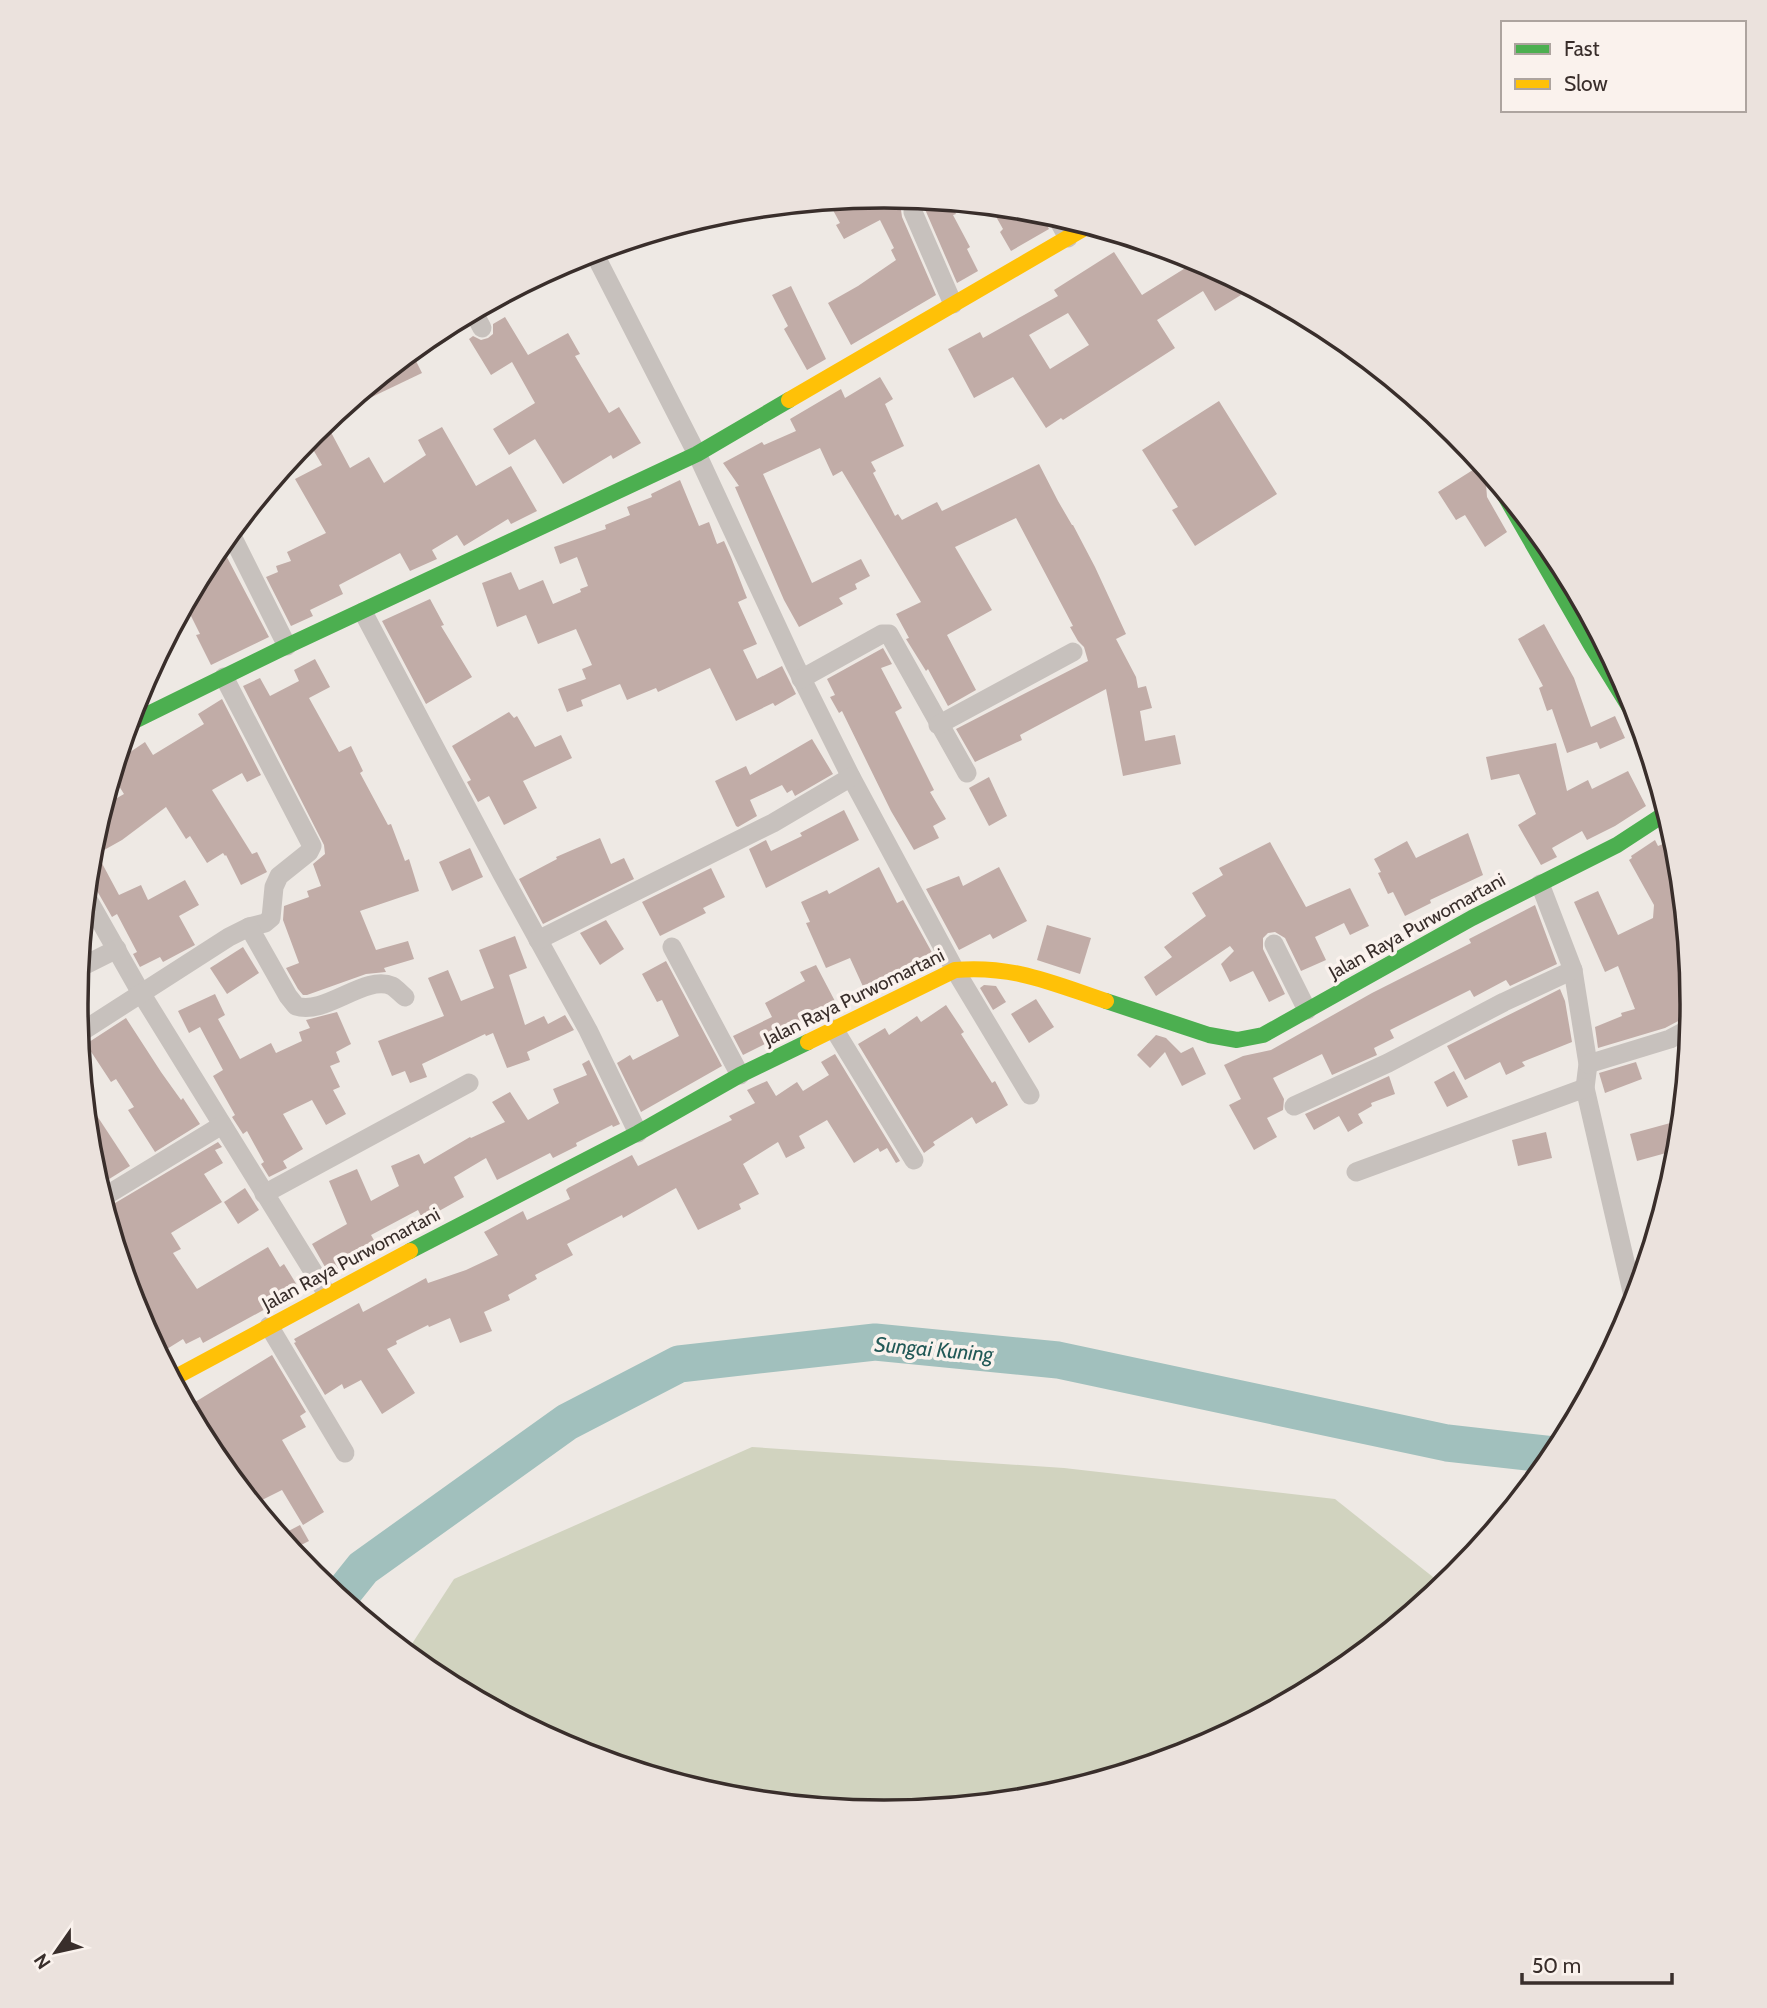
<svg xmlns="http://www.w3.org/2000/svg" width="1767" height="2008" font-family="Cabin,sans-serif">
	<style>
		.green { fill: #d1d3bf }
		.lines { fill: none; stroke-linecap: round; stroke-linejoin: round }
		.river { stroke: #a1c0bd; stroke-width: 37 }
		.building { fill: #c1aca7; fill-rule: evenodd }
		.street { stroke: #c7c1bd; stroke-width: 19 }
		.fast { stroke: #4caf50; stroke-width: 16 }
		.slow { stroke: #ffc107; stroke-width: 16 }
		.labels { text-anchor: middle; dominant-baseline: central; stroke-width: 7; stroke-linejoin: round; paint-order: stroke }
		.street-label { font-size: 19px; fill: #392e2b; stroke: #faf2ed }
		.water-label { font-size: 21px; font-style: italic; fill: #225957; stroke: #faf2ed }
		.rim { fill: none; stroke: #392e2b; stroke-width: 3.5 }
	</style>
	<rect width="100%" height="100%" fill="#eee9e4"/>
	<path class="green" d="M752 1447 1064 1468 1335 1499 1443 1585 1332 1676 1192 1751 1041 1797 883 1812 725 1797 574 1751 434 1676 406 1653 454 1579Z"/>
	<g class="lines">
		<path class="river" d="M339 1598 363 1568 567 1422 679 1364 875 1342 1058 1360 1447 1443 1554 1455"/>
	</g>
	<g class="building">
		<path d="M884 196 950 202 956 214 953 215 970 247 967 249 978 271 957 283 924 207 915 200 908 201 901 210 902 217 936 295 851 345 828 303 858 286 896 260 891 250 894 248 880 220 844 239 836 225 840 223 828 201Z"/>
		<path d="M990 206 1045 212V221L1049 229 1011 251 1000 232 1003 229Z"/>
		<path d="M1114 252 1142 295 1187 267 1178 253 1193 257 1230 277 1241 295 1215 311 1203 291 1157 320 1175 348 1063 420 1061 418 1046 428 1013 377 974 398 948 349 980 332 983 338 1058 296 1054 290ZM1068 313 1089 345 1050 369 1029 335Z"/>
		<path d="M791 286 826 359 807 370 784 329 788 326 772 295Z"/>
		<path d="M505 317 528 355 568 333 580 354 575 356 609 413 619 407 641 443 613 459 611 455 563 484 535 439 509 455 493 429 535 403 512 362 491 375 469 339 473 336 481 340 488 338 493 334V324Z"/>
		<path d="M411 351 422 373 353 406 350 401Z"/>
		<path d="M880 377 893 399 885 404 904 446 871 462 876 471 873 473 895 516 898 514 902 520 937 502 942 511 1039 464 1058 501 1072 525H1073L1095 567 1126 634 1116 639 1136 677 1138 688 1146 686 1152 708 1140 711 1145 741 1175 735 1181 764 1123 776 1106 689 1020 735 1022 740 975 762 956 729 1088 661 1084 647 1078 641 1070 627 1073 626 1016 518 955 547 992 610 947 635 976 690 948 706 928 669 926 671 906 639 909 638 896 614 921 602 842 471 833 476 820 448 763 474 812 583 861 559 870 576 855 584 857 589 839 598 843 604 799 627 784 600 735 487 739 486 723 463 762 442 764 445 796 431 790 419 841 389 845 398Z"/>
		<path d="M1219 401 1277 494 1195 546 1172 510 1178 507 1142 450Z"/>
		<path d="M325 421 350 468 369 457 384 483 426 455 418 440 442 427 476 486 511 466 537 511 511 524 508 519 464 546 457 535 432 550 437 559 410 571 400 553 339 585 343 594 310 610 313 616 291 626 266 577 278 572 276 566 291 561 287 552 326 533 295 479 322 465 307 439Z"/>
		<path d="M1476 468 1486 484 1487 497 1507 532 1485 547 1465 515 1456 520 1438 492Z"/>
		<path d="M680 480 699 526 709 522 717 544 724 541 731 557 747 598 738 602 757 644 743 650 757 679 782 666 796 694 775 706 773 703 736 721 710 668 658 692 656 688 627 700 620 684 581 700 583 706 567 712 558 689 586 679 582 669 592 665 576 629 538 644 526 615 497 627 482 583 511 572 519 590 543 580 553 604 581 592 580 589 588 586 577 557 560 564 554 547 606 529 605 525 630 515 627 507 652 497 651 494Z"/>
		<path d="M220 544 269 637 211 665 196 635 200 634 185 604 212 555Z"/>
		<path d="M430 599 444 625 441 626 472 677 426 704 382 621Z"/>
		<path d="M1544 624 1574 678 1591 727 1615 716 1625 738 1600 749 1597 742 1567 753 1552 709 1547 711 1539 688 1543 686 1518 639Z"/>
		<path d="M883 648 892 664 881 668 902 708 895 712 934 790 930 792 946 819 933 826 939 838 914 850 891 811 842 711 839 713 830 697 835 695 827 679Z"/>
		<path d="M315 659 330 687 309 698 339 752 351 746 363 771 360 773 388 825 391 824 405 861 409 859 419 891 360 911 376 950 408 941 414 959 384 968 386 972 366 974 307 995H303L298 989 286 968 299 963 283 920 284 906 309 897 307 891 321 886 313 864 325 854 324 845 243 686 260 678 270 696 299 681 294 670Z"/>
		<path d="M222 699 261 775 247 782 242 773 212 790 252 854 257 852 267 872 241 885 226 855 225 856 223 853 207 863 190 836 186 839 166 807 122 840 97 854 119 895 141 885 148 900 185 880 199 905 179 916 195 945 163 962 160 957 140 967 133 954 137 952 117 914 112 917 96 889 87 884 91 844 97 825 107 820 102 811 103 806 124 794 112 775 117 761 145 742 153 755 204 724 198 714Z"/>
		<path d="M509 712 514 718 517 716 535 747 561 735 572 758 523 781 537 808 504 825 489 796 478 802 467 782 471 780 452 746Z"/>
		<path d="M812 739 833 774 795 796 792 790 787 793 782 785 750 800 757 816 738 827 736 826 715 781 746 766 750 775Z"/>
		<path d="M1556 743 1567 791 1588 780 1592 789 1628 771 1646 806 1615 826 1587 840 1582 831 1552 848 1557 857 1541 865 1518 825 1536 814 1519 774 1491 780 1486 757Z"/>
		<path d="M989 777 1007 816 989 826 969 788Z"/>
		<path d="M844 810 859 840 766 888 749 849 766 840 771 851 802 836 800 833Z"/>
		<path d="M1468 833 1483 875 1430 900 1431 903 1405 916 1393 892 1388 894 1378 873 1381 872 1374 859 1407 841 1416 858Z"/>
		<path d="M600 838 611 864 624 858 634 879 543 924 519 879 557 859 556 857Z"/>
		<path d="M1655 840 1658 846 1670 841 1677 856 1692 1004 1680 1007 1684 1018 1665 1028 1598 1048 1595 1027 1622 1016 1621 1013 1635 1009 1618 966 1605 972 1574 902 1598 891 1618 935 1653 918 1654 905 1629 860 1632 858 1631 856Z"/>
		<path d="M1270 842 1306 907 1350 888 1369 926 1350 935 1344 923 1315 937 1326 960 1301 971 1285 938 1275 932 1268 933 1263 938V949L1285 994 1269 1002 1253 971 1230 982 1221 964 1234 951 1230 946 1156 996 1144 977 1172 957 1164 947 1206 916 1192 893 1223 875 1219 868Z"/>
		<path d="M470 848 483 877 452 891 439 862Z"/>
		<path d="M879 867 897 903 903 900 935 958 890 977 892 982 866 993 850 958 826 968 806 923 810 922 801 902 827 890 829 894Z"/>
		<path d="M999 867 1027 921 993 939 990 934 959 950 926 889 959 876 963 886Z"/>
		<path d="M711 868 725 897 703 908 706 913 660 936 642 902Z"/>
		<path d="M1535 905 1557 964 1510 986 1506 980 1474 997 1470 990 1390 1030 1394 1038 1374 1048 1377 1055 1332 1075 1322 1054 1273 1078 1284 1099 1283 1110 1267 1118 1277 1137 1254 1150 1229 1105 1241 1099 1224 1065 1243 1056 1271 1050 1372 993 1471 943 1469 939Z"/>
		<path d="M606 920 624 949 600 965 580 933Z"/>
		<path d="M1047 925 1091 938 1080 974 1037 960Z"/>
		<path d="M515 936 527 968 509 975 525 1025 544 1016 548 1024 565 1015 574 1030 527 1052 530 1060 507 1068 493 1033 486 1036 485 1034 422 1064 427 1077 410 1083 405 1071 392 1076 378 1041 444 1016 428 978 448 970 461 1001 494 988 479 950Z"/>
		<path d="M243 947 259 973 227 994 210 968Z"/>
		<path d="M666 961 722 1066 641 1112 617 1063 630 1055 633 1060 679 1036 662 1000 657 1002 642 974Z"/>
		<path d="M816 965 837 1005 798 1025 799 1027 743 1055 733 1036 772 1017 765 1003 805 981 800 972Z"/>
		<path d="M984 985 996 986 1006 1002 993 1010 980 988Z"/>
		<path d="M1560 989 1565 1001 1572 1042 1522 1062 1525 1066 1506 1075 1500 1062 1465 1080 1447 1046Z"/>
		<path d="M215 994 225 1015 218 1019 240 1059 271 1043 276 1053 302 1041 299 1032 310 1028 306 1020 337 1012 351 1044 336 1052 340 1062 330 1066 340 1087 333 1090 346 1114 326 1125 312 1100 283 1114 303 1149 283 1161 287 1168 269 1177 261 1164 264 1162 247 1131 243 1134 232 1117 235 1115 213 1076 223 1070 200 1027 189 1033 178 1011Z"/>
		<path d="M1036 999 1054 1027 1029 1043 1011 1014Z"/>
		<path d="M946 1005 964 1032 961 1034 992 1083 995 1081 1008 1105 976 1124 972 1117 933 1142 935 1145 924 1153 858 1044 885 1028 889 1035 917 1016 921 1022Z"/>
		<path d="M126 1018 161 1072 181 1100 183 1098 200 1124 155 1152 128 1110 134 1107 116 1079 111 1082 86 1044Z"/>
		<path d="M1156 1035 1166 1038 1181 1053 1193 1047 1206 1074 1182 1086 1165 1052 1150 1068 1137 1055Z"/>
		<path d="M835 1054 900 1161 896 1163 887 1148 880 1152 878 1148 854 1163 827 1120 799 1136 805 1148 786 1158 778 1142 743 1164 759 1194 739 1204 741 1209 698 1230 676 1188 623 1218 622 1215 567 1244 573 1255 535 1275 537 1279 508 1295 510 1300 484 1312 492 1331 460 1343 450 1318 429 1327 428 1325 396 1341 397 1344 387 1349 415 1393 382 1414 361 1380 344 1389 342 1384 325 1395 294 1343 296 1342 294 1339 359 1303 363 1312 426 1278 428 1283 466 1270 498 1255 484 1232 523 1211 527 1220 570 1199 566 1190 568 1188 632 1155 638 1166 732 1120 729 1116 755 1103 747 1090 767 1081 776 1096 797 1082 803 1091 829 1075 821 1062Z"/>
		<path d="M589 1060 620 1124 613 1127 612 1125 576 1143 577 1146 553 1158 550 1153 497 1180 486 1158 454 1177 464 1197 423 1220 418 1210 371 1235 379 1249 329 1274 312 1244 347 1224 329 1181 357 1169 371 1201 399 1186 391 1166 419 1154 424 1164 470 1137 471 1138 505 1122 492 1102 510 1092 528 1120 559 1103 553 1089 587 1075 582 1064Z"/>
		<path d="M1636 1062 1642 1079 1605 1093 1599 1073Z"/>
		<path d="M1454 1071 1468 1097 1447 1107 1434 1082Z"/>
		<path d="M1389 1076 1395 1094 1371 1103 1372 1106 1358 1114 1363 1123 1348 1132 1339 1116 1314 1130 1305 1114Z"/>
		<path d="M84 1096 130 1166 98 1186 91 1161Z"/>
		<path d="M1674 1122 1679 1137 1677 1150 1637 1161 1630 1134Z"/>
		<path d="M1546 1132 1552 1158 1518 1166 1512 1140Z"/>
		<path d="M218 1142 222 1147 215 1150 223 1163 204 1174 222 1202 171 1233 181 1249 173 1253 197 1289 268 1247 280 1267 284 1264 300 1290 203 1343 200 1337 186 1344 183 1339 159 1354 137 1313 105 1209Z"/>
		<path d="M245 1188 259 1210 238 1224 224 1202Z"/>
		<path d="M272 1355 306 1412 300 1416 306 1427 282 1440 324 1512 303 1525 282 1490 254 1504 231 1463 223 1467 211 1453 187 1407Z"/>
		<path d="M300 1525 309 1541 291 1550 279 1536Z"/>
	</g>
	<g class="lines">
		<g class="street">
			<path d="M913 212 953 304"/>
			<path d="M1056 216 1068 238"/>
			<path d="M593 251 697 454 795 665 851 777 955 970 1030 1095"/>
			<path d="M473 311 482 328"/>
			<path d="M230 532 287 646"/>
			<path d="M363 612 502 874 588 1030 638 1133"/>
			<path d="M224 677 312 846 309 852 279 876 274 887 271 918 265 923 249 927"/>
			<path d="M801 679 882 634H889L967 773"/>
			<path d="M938 725 1073 652"/>
			<path d="M86 896 141 993 327 1294"/>
			<path d="M538 940 773 823 851 777"/>
			<path d="M1274 944 1307 1010"/>
			<path d="M672 947 740 1075"/>
			<path d="M79 968 117 949"/>
			<path d="M1573 970 1588 1064 1585 1088 1633 1296"/>
			<path d="M834 1029 914 1160"/>
			<path d="M78 1034 229 937 249 927 288 996 296 1006C325 1016 365 974 392 986 397 989 401 994 405 997"/>
			<path d="M1588 1064 1670 1039 1689 1029"/>
			<path d="M1294 1106 1388 1063 1504 1002 1573 970 1540 884"/>
			<path d="M1356 1172 1585 1088"/>
			<path d="M264 1194 469 1083"/>
			<path d="M102 1198 222 1125"/>
			<path d="M269 1326 345 1453"/>
		</g>
		<g class="fast">
			<path d="M1501 489 1591 645 1638 721"/>
			<path d="M128 724 287 646 697 454 789 400"/>
			<path d="M1106 1001 1209 1035 1237 1040 1263 1035 1472 918 1617 845 1666 813"/>
			<path d="M410 1251 638 1133 740 1075 808 1042"/>
		</g>
		<g class="slow">
			<path d="M789 400 1088 226"/>
			<path d="M808 1042 955 970C1013 965 1052 983 1106 1001"/>
			<path d="M172 1379 410 1251"/>
		</g>
	</g>
	<g class="labels">
		<g class="street-label">
			<text transform="translate(1417 926) rotate(-29)">Jalan Raya Purwomartani</text>
			<text transform="translate(854 997) rotate(-26)">Jalan Raya Purwomartani</text>
			<text transform="translate(351 1259) rotate(-28)">Jalan Raya Purwomartani</text>
		</g>
		<g class="water-label">
			<text transform="translate(934 1349) rotate(5)">Sungai Kuning</text>
		</g>
	</g>
	<path d="M0 0H1767V2008H0ZM88 1004a796 796 0 1 1 1592 0a796 796 0 1 1-1592 0Z" fill="#ebe2dd" fill-rule="evenodd"/>
	<path class="rim" d="M88 1004a796 796 0 1 1 1592 0a796 796 0 1 1-1592 0Z"/>
	<rect x="1501" y="21" width="245" height="91" fill="#faf2ed" stroke="#ada49f" stroke-width="2"/>
	<rect x="1515" y="44" width="35" height="10" fill="#4caf50" stroke="#ada49f" stroke-width="2"/>
	<text x="1564" y="56" font-size="21" fill="#392e2b">Fast</text>
	<rect x="1515" y="79" width="35" height="10" fill="#ffc107" stroke="#ada49f" stroke-width="2"/>
	<text x="1564" y="91" font-size="21" fill="#392e2b">Slow</text>
	<g transform="translate(56 1952) rotate(236)" stroke="#faf2ed" stroke-width="5" paint-order="stroke">
	<path d="M0-5L12 26L0 18L-12 26Z" fill="#392e2b"/>
	<text y="-10" font-size="19" font-weight="bold" text-anchor="middle" fill="#392e2b">N</text>
	</g>
	<path d="M1522 1973v10h150v-10" fill="none" stroke="#392e2b" stroke-width="3.5"/>
	<text x="1532" y="1973" font-size="21" fill="#392e2b" stroke="#faf2ed" stroke-width="5" paint-order="stroke">50 m</text>
</svg>
